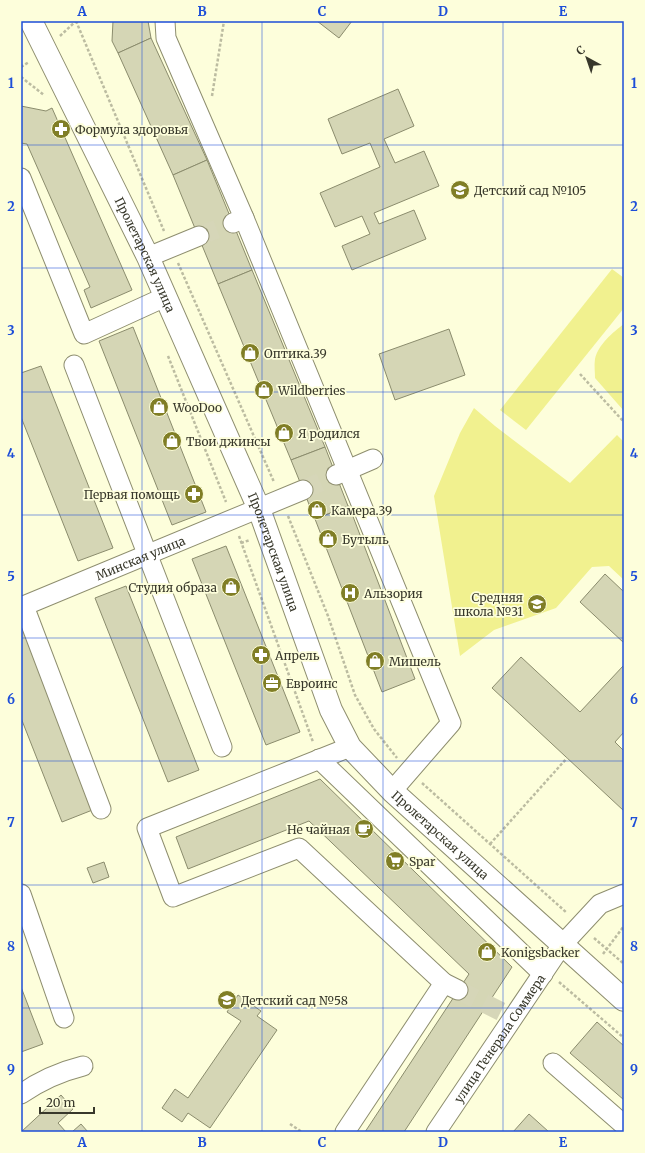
<svg xmlns="http://www.w3.org/2000/svg" width="645" height="1153" font-family="Merriweather,serif">
	<style>
		.green { fill: #f1f18f }
		.building { fill: #d5d6b5; stroke: #8b8c6d }
		.lines { fill: none; stroke-linecap: round; stroke-linejoin: round }
		.minor-tunnel { stroke: #d6d6b8; stroke-width: 19; stroke-dasharray: 19 10; stroke-linecap: butt }
		.minor-casing { stroke: #8e8e6f; stroke-width: 21 }
		.major-casing { stroke: #8e8e6f; stroke-width: 24 }
		.path { stroke: #bcbca1; stroke-width: 2.5; stroke-dasharray: 3 2; stroke-linecap: butt }
		.minor { stroke: #fff; stroke-width: 19 }
		.major { stroke: #fff; stroke-width: 22 }
		.grid { fill: none; stroke: #1d4ed8; stroke-width: 1; stroke-opacity: 0.55 }
		.labels { text-anchor: middle; dominant-baseline: central; stroke-width: 3.5; stroke-linejoin: round; paint-order: stroke }
		.poi-label { font-size: 12px; fill: #38382b; stroke: #fdfedb; text-anchor: start }
		.street-label { font-size: 12px; fill: #38382b; stroke: #fdfedb }
		.neatline { fill: none; stroke: #1d4ed8; stroke-width: 1.5 }
		.grid-label { font-size: 13px; text-anchor: middle; font-weight: bold; fill: #1d4ed8 }
	</style>
	<rect width="100%" height="100%" fill="#fdfedb"/>
	<g class="green">
		<path d="M612 269 624 278V308L526 430 500 410Z"/>
		<path d="M624 324V411L595 378C595 372 594 365 595 359 598 345 613 332 624 324Z"/>
		<path d="M474 408 495 426 570 483 617 435 624 442V580L609 566 592 567 556 608 494 630 460 656 434 496 460 433Z"/>
	</g>
	<g class="building">
		<path d="M113 21H148L151 38 118 53 112 41Z"/>
		<path d="M317 21H352L339 38Z"/>
		<path d="M151 38 207 160 173 175 118 53Z"/>
		<path d="M398 89 414 126 384 139 395 163 424 151 439 186 374 213 379 224 414 210 426 239 352 270 342 246 370 234 362 216 335 227 320 193 380 167 370 143 342 154 328 119Z"/>
		<path d="M21 106 46 111 52 108 132 290 91 308 84 290 90 287 27 144 21 143Z"/>
		<path d="M207 160 252 270 218 284 173 175Z"/>
		<path d="M252 270 325 447 291 460 218 284Z"/>
		<path d="M133 327 206 512 172 525 99 341Z"/>
		<path d="M449 329 465 375 395 400 379 354Z"/>
		<path d="M41 366 113 548 78 561 21 417V373Z"/>
		<path d="M325 447 348 506 315 519 291 460Z"/>
		<path d="M349 506 415 679 382 692 315 519Z"/>
		<path d="M226 546 300 732 266 745 192 559Z"/>
		<path d="M605 574 624 592V643L580 602Z"/>
		<path d="M126 586 199 770 168 782 95 598Z"/>
		<path d="M21 626H22L95 809 62 822 21 718Z"/>
		<path d="M521 657 580 712 624 665V732L615 742 624 751V811L492 688Z"/>
		<path d="M320 779 512 967 404 1132H365L469 974 309 821 188 869 176 837Z"/>
		<path d="M104 862 109 877 93 883 87 868Z"/>
		<path d="M21 987 43 1044 21 1052Z"/>
		<path d="M238 995 261 1011 257 1016 277 1030 210 1128 188 1113 182 1122 162 1108 175 1089 188 1098 241 1021 227 1012Z"/>
		<path d="M597 1022 624 1046V1100L570 1053Z"/>
		<path d="M61 1095 73 1109 58 1123 66 1132H21Z"/>
		<path d="M529 1114 549 1132H513Z"/>
		<path d="M81 1124 88 1132H72Z"/>
	</g>
	<g class="lines">
		<g class="minor-tunnel">
			<path d="M199 236 233 223"/>
			<path d="M303 490 336 475"/>
			<path d="M458 990 514 1018"/>
		</g>
		<defs>
			<g id="minor">
				<path d="M165 21 166 38 244 218 233 223"/>
				<path d="M21 178 84 334 165 297"/>
				<path d="M244 218 451 723 392 791"/>
				<path d="M148 257 199 236"/>
				<path d="M74 365 222 747"/>
				<path d="M336 475 373 459"/>
				<path d="M24 606 101 809"/>
				<path id="s1" d="M21 607 303 490"/>
				<path d="M350 747 147 828 173 897 299 848 444 983 458 990"/>
				<path d="M319 759 543 974"/>
				<path d="M21 894 64 1018"/>
				<path d="M553 1063 624 1125"/>
				<path d="M21 1094C41 1080 59 1072 83 1066"/>
				<path d="M345 1132 444 983"/>
				<path id="s2" d="M436 1132 562 945 600 904 624 894"/>
			</g>
			<g id="major">
				<path id="s3" d="M31 21 148 257 259 509 331 710 350 747 392 791 624 1000"/>
			</g>
		</defs>
		<use href="#minor" class="minor-casing"/>
		<use href="#major" class="major-casing"/>
		<g class="path">
			<path d="M76 21 164 231"/>
			<path d="M60 36 76 21"/>
			<path d="M21 67 29 62"/>
			<path d="M21 77 44 95"/>
			<path d="M212 96 224 21"/>
			<path d="M178 263 274 482"/>
			<path d="M168 356 226 502"/>
			<path d="M580 374 624 422"/>
			<path d="M288 516 328 616 355 695 374 729 397 758"/>
			<path d="M239 536 313 742"/>
			<path d="M241 543 250 540"/>
			<path d="M422 783 567 913"/>
			<path d="M490 844 567 758"/>
			<path d="M594 938 624 964"/>
			<path d="M603 954 624 926"/>
			<path d="M559 982 624 1038"/>
			<path d="M290 1124 302 1132"/>
		</g>
		<use href="#minor" class="minor"/>
		<use href="#major" class="major"/>
	</g>
	<path class="grid" d="M142 21V1132M262 21V1132M383 21V1132M503 21V1132M21 145H624M21 268H624M21 392H624M21 515H624M21 638H624M21 761H624M21 885H624M21 1008H624"/>
	<defs>
		<symbol id="pharmacy-disc" viewBox="-11 -11 22 22"><circle r="9.5" fill="#807e26" stroke="#fdfedb"/><path d="M-2-6h4v4h4v4h-4v4h-4v-4h-4v-4h4Z" fill="#fff"/></symbol>
		<symbol id="school-disc" viewBox="-11 -11 22 22"><circle r="9.5" fill="#807e26" stroke="#fdfedb"/><path d="M0-5L7-2L0 1L-7-2ZM-4 1L0 2.5L4 1V4Q0 6-4 4Z" fill="#fff"/></symbol>
		<symbol id="shop-disc" viewBox="-11 -11 22 22"><circle r="9.5" fill="#807e26" stroke="#fdfedb"/><path d="M-5-2.5h2.3a2.7 3.5 0 0 1 5.4 0H5L5.5 6h-11ZM-1.5-2.5h3a1.5 2.3 0 0 0-3 0Z" fill="#fff"/></symbol>
		<symbol id="hospital-disc" viewBox="-11 -11 22 22"><circle r="9.5" fill="#807e26" stroke="#fdfedb"/><path d="M-5-5h3v3.5h4V-5h3V5h-3V1.5h-4V5h-3Z" fill="#fff"/></symbol>
		<symbol id="office-disc" viewBox="-11 -11 22 22"><circle r="9.5" fill="#807e26" stroke="#fdfedb"/><path d="M-6-3h4V-5.5h4V-3h4V5H-6ZM-1-4.5V-3h2v-1.5ZM-6 0V1H6V0Z" fill="#fff"/></symbol>
		<symbol id="cafe-disc" viewBox="-11 -11 22 22"><circle r="9.5" fill="#807e26" stroke="#fdfedb"/><path d="M-5.5-4.5H6V0H3Q3 3.5 0 3.5H-2.5Q-5.5 3.5-5.5 0ZM3-3.2v2h1.7v-2ZM-6 4.5H4V6H-6Z" fill="#fff"/></symbol>
		<symbol id="supermarket-disc" viewBox="-11 -11 22 22"><circle r="9.5" fill="#807e26" stroke="#fdfedb"/><path d="M-6-5.5h2.5l.6 2H6L4.5 2H-2.5L-4.4-4H-6ZM-1.5 3.2a1.3 1.3 0 1 0 .1 0ZM3 3.2a1.3 1.3 0 1 0 .1 0Z" fill="#fff"/></symbol>
	</defs>
	<g fill-rule="evenodd">
		<use href="#pharmacy-disc" x="50" y="118" width="22" height="22"/>
		<use href="#school-disc" x="449" y="179" width="22" height="22"/>
		<use href="#shop-disc" x="239" y="342" width="22" height="22"/>
		<use href="#shop-disc" x="253" y="379" width="22" height="22"/>
		<use href="#shop-disc" x="148" y="396" width="22" height="22"/>
		<use href="#shop-disc" x="273" y="422" width="22" height="22"/>
		<use href="#shop-disc" x="161" y="430" width="22" height="22"/>
		<use href="#pharmacy-disc" x="183" y="483" width="22" height="22"/>
		<use href="#shop-disc" x="306" y="499" width="22" height="22"/>
		<use href="#shop-disc" x="317" y="528" width="22" height="22"/>
		<use href="#shop-disc" x="220" y="576" width="22" height="22"/>
		<use href="#hospital-disc" x="339" y="582" width="22" height="22"/>
		<use href="#school-disc" x="526" y="593" width="22" height="22"/>
		<use href="#pharmacy-disc" x="250" y="644" width="22" height="22"/>
		<use href="#shop-disc" x="364" y="650" width="22" height="22"/>
		<use href="#office-disc" x="261" y="672" width="22" height="22"/>
		<use href="#cafe-disc" x="353" y="818" width="22" height="22"/>
		<use href="#supermarket-disc" x="384" y="850" width="22" height="22"/>
		<use href="#shop-disc" x="476" y="941" width="22" height="22"/>
		<use href="#school-disc" x="216" y="989" width="22" height="22"/>
	</g>
	<g class="labels">
		<g class="poi-label">
			<text x="75" y="129">Формула здоровья</text>
			<text x="474" y="190">Детский сад №105</text>
			<text x="264" y="353">Оптика.39</text>
			<text x="278" y="390">Wildberries</text>
			<text x="173" y="407">WooDoo</text>
			<text x="298" y="433">Я родился</text>
			<text x="186" y="441">Твои джинсы</text>
			<text x="180" y="494" text-anchor="end">Первая помощь</text>
			<text x="331" y="510">Камера.39</text>
			<text x="342" y="539">Бутыль</text>
			<text x="217" y="587" text-anchor="end">Студия образа</text>
			<text x="364" y="593">Альзория</text>
			<text x="523" y="597" text-anchor="end">Средняя<tspan x="523" dy="14">школа №31</tspan></text>
			<text x="275" y="655">Апрель</text>
			<text x="389" y="661">Мишель</text>
			<text x="286" y="683">Евроинс</text>
			<text x="350" y="829" text-anchor="end">Не чайная</text>
			<text x="409" y="861">Spar</text>
			<text x="501" y="952">Konigsbacker</text>
			<text x="241" y="1000">Детский сад №58</text>
		</g>
		<g class="street-label">
			<text stroke="none"><textPath href="#s3" startOffset="260">Пролетарская улица</textPath></text>
			<text stroke="none"><textPath href="#s3" startOffset="584">Пролетарская улица</textPath></text>
			<text stroke="none"><textPath href="#s1" startOffset="129">Минская улица</textPath></text>
			<text stroke="none"><textPath href="#s3" startOffset="920">Пролетарская улица</textPath></text>
			<text stroke="none"><textPath href="#s2" startOffset="113">улица Генерала Соммера</textPath></text>
		</g>
	</g>
	<rect width="645" height="1153" fill="none" stroke="#fdfedb" stroke-width="44"/>
	<g transform="translate(587 58) rotate(320)" stroke="#fdfedb" stroke-width="3" paint-order="stroke">
	<path d="M0-3L7 15L0 10L-7 15Z" fill="#38382b"/>
	<text y="-6" font-size="11" font-weight="bold" text-anchor="middle" fill="#38382b">С</text>
	</g>
	<path d="M40 1107v6h54v-6" fill="none" stroke="#38382b" stroke-width="2"/>
	<text x="46" y="1107" font-size="12" fill="#38382b" stroke="#fdfedb" stroke-width="3" paint-order="stroke">20 m</text>
	<rect x="22" y="22" width="601" height="1109" class="neatline"/>
	<g class="grid-label">
		<text x="82" y="16">A</text>
		<text x="202" y="16">B</text>
		<text x="322" y="16">C</text>
		<text x="443" y="16">D</text>
		<text x="563" y="16">E</text>
		<text x="11" y="88">1</text>
		<text x="634" y="88">1</text>
		<text x="11" y="211">2</text>
		<text x="634" y="211">2</text>
		<text x="11" y="335">3</text>
		<text x="634" y="335">3</text>
		<text x="11" y="458">4</text>
		<text x="634" y="458">4</text>
		<text x="11" y="581">5</text>
		<text x="634" y="581">5</text>
		<text x="11" y="704">6</text>
		<text x="634" y="704">6</text>
		<text x="11" y="827">7</text>
		<text x="634" y="827">7</text>
		<text x="11" y="951">8</text>
		<text x="634" y="951">8</text>
		<text x="11" y="1074">9</text>
		<text x="634" y="1074">9</text>
		<text x="82" y="1147">A</text>
		<text x="202" y="1147">B</text>
		<text x="322" y="1147">C</text>
		<text x="443" y="1147">D</text>
		<text x="563" y="1147">E</text>
	</g>
</svg>
